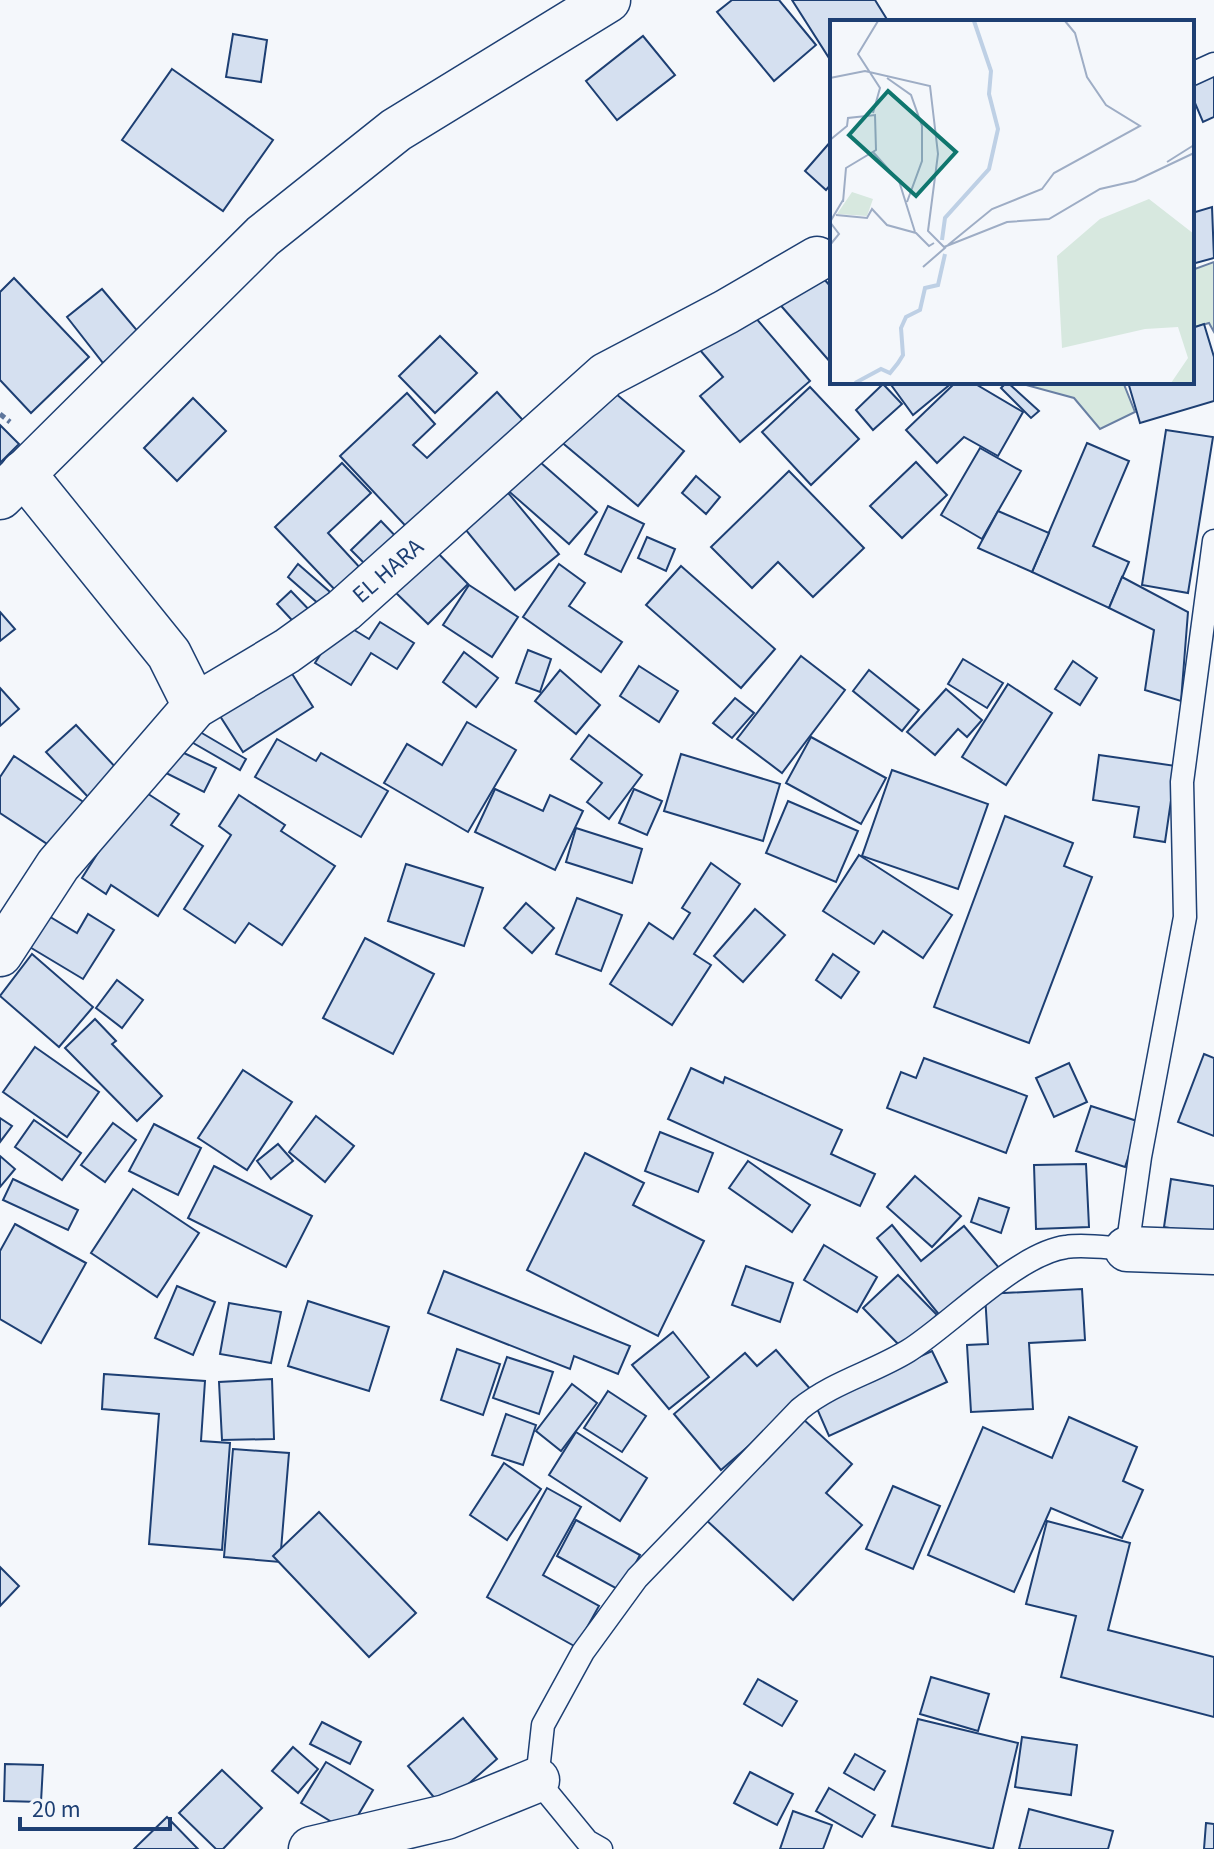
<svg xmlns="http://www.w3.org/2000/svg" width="1214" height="1849" font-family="'Source Sans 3',sans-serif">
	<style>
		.green { fill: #d7e8df; stroke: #687fa3; stroke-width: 2 }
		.building { fill: #d5e0f0; stroke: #1d3f73; stroke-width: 2 }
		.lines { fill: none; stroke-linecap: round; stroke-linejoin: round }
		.lane-casing { stroke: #1d3f73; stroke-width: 25 }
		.street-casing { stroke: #1d3f73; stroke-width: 47 }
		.secondary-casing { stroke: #1d3f73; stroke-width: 47 }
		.path { stroke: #5e769c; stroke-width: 5; stroke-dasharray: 6 4; stroke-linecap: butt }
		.lane { stroke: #f4f7fb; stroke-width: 22 }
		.street { stroke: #f4f7fb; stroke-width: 44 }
		.secondary { stroke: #f4f7fb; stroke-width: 44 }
		.labels { text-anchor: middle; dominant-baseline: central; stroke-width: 6; stroke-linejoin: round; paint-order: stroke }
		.street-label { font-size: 24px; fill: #1d3f73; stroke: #f4f7fb }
		.inset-river { fill: none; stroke: #bed0e5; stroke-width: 4 }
		.inset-road { fill: none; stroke: #9eadc5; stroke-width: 2 }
		.view { fill: #0f766e; fill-opacity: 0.15; stroke: #0f766e; stroke-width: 4 }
		.inset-edge { fill: none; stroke: #1d3f73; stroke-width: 4 }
	</style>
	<rect width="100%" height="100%" fill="#f4f7fb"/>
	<g class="green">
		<path d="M1214 262V332L1209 323 1192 328V270Z"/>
		<path d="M1015 382H1123L1135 412 1100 429 1074 398Z"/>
	</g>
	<g class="building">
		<path d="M732 0H779L816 45 774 81 717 12Z"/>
		<path d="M792 0H875L888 21 832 22V56L829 58Z"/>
		<path d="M233 34 267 40 261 82 226 77Z"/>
		<path d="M643 36 675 75 617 120 586 81Z"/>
		<path d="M172 69 273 140 223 211 122 140Z"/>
		<path d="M1214 76V117L1203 122 1192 96V85Z"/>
		<path d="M832 140V183L826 190 805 171Z"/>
		<path d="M1212 207 1214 258 1192 264V213Z"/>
		<path d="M814 268 832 288V364L776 300Z"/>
		<path d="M14 278 89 357 31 413 0 380V292Z"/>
		<path d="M102 289 140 334 103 363 67 317Z"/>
		<path d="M748 309 810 381 740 442 700 396 723 377 700 350Z"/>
		<path d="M1204 324 1214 357V401L1140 423 1128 382H1192V328Z"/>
		<path d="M440 336 477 373 435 413 399 376Z"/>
		<path d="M889 382H953L913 415Z"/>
		<path d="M956 382H972L1023 412 998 456 964 437 937 463 906 430Z"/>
		<path d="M1007 382 1039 411 1031 418 1001 388Z"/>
		<path d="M883 384 902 404 873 430 856 410Z"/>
		<path d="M810 387 859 439 811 485 762 432Z"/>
		<path d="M609 388 684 451 638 506 553 435Z"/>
		<path d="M497 392 531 429 416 537 340 456 407 393 435 424 413 445 427 458Z"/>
		<path d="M193 398 226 431 177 481 144 448Z"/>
		<path d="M0 425 19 444 0 463Z"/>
		<path d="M1166 430 1213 437 1188 593 1142 585Z"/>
		<path d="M1087 443 1129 461 1093 546 1129 562 1109 608 1032 572Z"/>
		<path d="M980 448 1021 471 982 539 941 515Z"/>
		<path d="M532 455 597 512 569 544 504 487Z"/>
		<path d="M916 462 947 495 902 538 870 506Z"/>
		<path d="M342 463 371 493 328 533 363 571 339 594 275 527Z"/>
		<path d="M789 471 864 548 813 597 778 562 752 588 711 547Z"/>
		<path d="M696 476 720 497 706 514 682 493Z"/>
		<path d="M499 482 559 554 515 590 456 518Z"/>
		<path d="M608 506 644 524 621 572 585 554Z"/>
		<path d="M998 511 1049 533 1032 572 978 548Z"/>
		<path d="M381 521 403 544 374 573 351 550Z"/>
		<path d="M647 537 675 549 666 571 638 558Z"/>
		<path d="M433 548 468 584 428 624 392 589Z"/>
		<path d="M298 564 330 592 320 605 288 577Z"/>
		<path d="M559 564 585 583 569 606 622 642 601 672 523 617Z"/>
		<path d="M681 566 775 649 741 688 646 605Z"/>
		<path d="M1122 577 1188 612 1181 701 1145 690 1154 630 1109 608Z"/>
		<path d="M469 585 518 617 492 657 443 625Z"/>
		<path d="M291 591 317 618 303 632 277 604Z"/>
		<path d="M0 612 15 629 0 641Z"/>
		<path d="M341 622 369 639 380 622 414 643 397 669 371 653 351 685 315 663Z"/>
		<path d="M528 650 551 659 540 692 516 683Z"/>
		<path d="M464 652 498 678 476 707 443 682Z"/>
		<path d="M801 656 845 690 782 773 737 739Z"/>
		<path d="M963 659 1003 683 987 708 948 684Z"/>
		<path d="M284 661 313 707 243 752 213 705Z"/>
		<path d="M1073 661 1097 678 1080 705 1055 689Z"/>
		<path d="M639 666 678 691 659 722 620 696Z"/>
		<path d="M560 670 600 705 576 734 535 701Z"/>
		<path d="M869 670 919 710 902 731 853 691Z"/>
		<path d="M1008 684 1052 713 1006 785 962 757Z"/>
		<path d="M0 688 19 709 0 726Z"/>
		<path d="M946 689 982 720 967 737 958 729 935 755 907 732Z"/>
		<path d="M735 698 754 713 732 738 713 723Z"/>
		<path d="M467 722 516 750 468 832 384 783 407 744 442 765Z"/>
		<path d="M76 725 119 771 89 798 46 752Z"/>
		<path d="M195 729 246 759 240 770 188 740Z"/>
		<path d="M589 735 642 775 609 819 587 802 602 783 571 759Z"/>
		<path d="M811 737 886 778 861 824 786 783Z"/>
		<path d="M277 739 316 761 321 753 388 791 361 837 255 777Z"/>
		<path d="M171 747 216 768 204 792 160 770Z"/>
		<path d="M681 754 780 784 763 841 664 811Z"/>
		<path d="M1099 755 1176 766 1165 842 1134 837 1139 807 1093 800Z"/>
		<path d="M14 756 91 807 61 853 0 813V777Z"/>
		<path d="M892 770 988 804 958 889 862 856Z"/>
		<path d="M139 788 179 814 171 825 203 846 158 916 111 885 106 894 82 878Z"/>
		<path d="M495 789 543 811 550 795 583 811 555 870 475 832Z"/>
		<path d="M634 789 662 801 647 835 619 823Z"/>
		<path d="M239 795 285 825 281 831 335 866 282 945 249 923 235 943 184 909 231 835 219 826Z"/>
		<path d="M788 801 858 831 836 882 766 853Z"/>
		<path d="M1005 816 1073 843 1064 866 1092 877 1029 1043 934 1007Z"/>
		<path d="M576 828 642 849 632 883 566 862Z"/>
		<path d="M859 855 952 915 923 958 883 931 874 944 823 911Z"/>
		<path d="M711 863 740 884 694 954 711 965 672 1025 610 984 649 923 673 939 690 913 682 908Z"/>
		<path d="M406 864 483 888 464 946 388 921Z"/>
		<path d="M577 898 622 915 601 971 556 954Z"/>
		<path d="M526 903 554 928 532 953 504 928Z"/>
		<path d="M755 909 785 935 743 982 714 956Z"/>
		<path d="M42 912 77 933 88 914 114 930 83 979 23 943Z"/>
		<path d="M365 938 434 974 393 1054 323 1018Z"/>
		<path d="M32 954 93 1007 59 1047 0 996Z"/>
		<path d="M833 954 859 972 841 998 816 980Z"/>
		<path d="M117 980 143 1000 122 1028 96 1008Z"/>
		<path d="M95 1019 116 1041 112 1044 162 1096 137 1121 65 1048Z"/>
		<path d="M35 1047 99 1092 67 1137 3 1092Z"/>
		<path d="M1204 1054 1214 1058V1136L1178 1122Z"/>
		<path d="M924 1058 1027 1096 1006 1153 887 1108 901 1072 916 1078Z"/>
		<path d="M1069 1063 1087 1102 1054 1117 1036 1078Z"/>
		<path d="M691 1068 723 1083 725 1077 842 1130 831 1154 875 1174 860 1206 668 1119Z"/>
		<path d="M243 1070 292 1102 247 1170 198 1138Z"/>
		<path d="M1091 1106 1140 1122 1125 1167 1076 1151Z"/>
		<path d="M316 1116 354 1146 325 1182 289 1152Z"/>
		<path d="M0 1118 12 1126 0 1142Z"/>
		<path d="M34 1120 81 1153 62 1180 15 1147Z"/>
		<path d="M113 1123 136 1140 105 1182 81 1165Z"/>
		<path d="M154 1124 201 1148 178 1195 129 1171Z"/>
		<path d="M660 1132 713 1153 698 1192 645 1171Z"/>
		<path d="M278 1144 293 1161 271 1179 257 1161Z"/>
		<path d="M585 1153 644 1183 633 1205 704 1241 658 1336 527 1270Z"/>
		<path d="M0 1156 15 1169 0 1187Z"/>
		<path d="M748 1161 810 1205 792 1232 729 1188Z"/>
		<path d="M1086 1164 1089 1227 1036 1229 1034 1165Z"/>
		<path d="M214 1166 312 1216 286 1267 188 1218Z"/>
		<path d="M915 1176 961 1216 932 1247 887 1207Z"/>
		<path d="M13 1179 78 1210 68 1230 3 1200Z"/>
		<path d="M1171 1179 1214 1186V1236L1164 1227Z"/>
		<path d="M133 1189 199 1233 157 1297 91 1253Z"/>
		<path d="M979 1198 1009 1208 1001 1233 971 1222Z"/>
		<path d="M15 1224 86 1263 41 1343 0 1319V1251Z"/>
		<path d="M892 1225 921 1261 964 1226 1000 1269 941 1317 877 1238Z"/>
		<path d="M824 1245 877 1277 857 1312 804 1280Z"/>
		<path d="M746 1266 793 1283 780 1322 732 1305Z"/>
		<path d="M444 1271 630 1346 618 1374 574 1356 570 1369 428 1313Z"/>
		<path d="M898 1275 937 1315 902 1348 863 1308Z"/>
		<path d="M177 1286 215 1302 193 1355 155 1338Z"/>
		<path d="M1082 1289 1085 1340 1029 1343 1033 1409 971 1412 967 1345 988 1344 985 1294Z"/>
		<path d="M308 1301 389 1327 369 1391 288 1366Z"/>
		<path d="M229 1303 281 1312 271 1363 220 1354Z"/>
		<path d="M673 1332 709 1377 669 1409 632 1365Z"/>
		<path d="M457 1349 500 1364 483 1415 441 1400Z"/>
		<path d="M776 1350 812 1391 721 1470 674 1414 745 1353 757 1366Z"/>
		<path d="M932 1351 947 1382 829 1436 815 1404Z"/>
		<path d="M507 1357 553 1372 539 1414 493 1398Z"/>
		<path d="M104 1374 205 1381 201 1441 230 1443 222 1550 149 1544 159 1414 102 1409Z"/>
		<path d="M272 1379 274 1439 222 1440 219 1382Z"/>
		<path d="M572 1384 597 1403 561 1451 536 1431Z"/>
		<path d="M608 1391 646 1416 622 1452 584 1428Z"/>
		<path d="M506 1414 536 1425 523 1465 492 1455Z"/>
		<path d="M1069 1417 1137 1447 1123 1481 1143 1490 1122 1538 1051 1508 1014 1592 928 1555 983 1427 1052 1458Z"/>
		<path d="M802 1418 852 1464 826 1493 862 1525 793 1600 704 1518Z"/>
		<path d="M576 1432 647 1478 620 1521 549 1475Z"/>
		<path d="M233 1449 289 1453 280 1562 224 1557Z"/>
		<path d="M504 1463 541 1489 507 1540 470 1515Z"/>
		<path d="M893 1486 940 1506 913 1569 866 1549Z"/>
		<path d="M547 1488 581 1507 543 1575 599 1606 576 1647 487 1597Z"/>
		<path d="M319 1512 416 1613 369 1657 273 1556Z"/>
		<path d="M576 1520 640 1555 621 1591 557 1556Z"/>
		<path d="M1047 1521 1130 1543 1108 1630 1214 1657V1717L1061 1677 1076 1616 1026 1604Z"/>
		<path d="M0 1567 19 1586 0 1606Z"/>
		<path d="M931 1677 989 1694 978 1731 920 1714Z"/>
		<path d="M758 1679 797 1701 782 1726 744 1704Z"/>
		<path d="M463 1718 497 1759 442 1807 408 1766Z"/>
		<path d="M918 1719 1018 1743 993 1849 892 1826Z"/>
		<path d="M322 1722 361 1742 350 1764 310 1744Z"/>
		<path d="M1022 1737 1077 1745 1071 1795 1015 1787Z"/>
		<path d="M293 1747 318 1769 298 1793 272 1771Z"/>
		<path d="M855 1754 885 1771 874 1790 844 1773Z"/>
		<path d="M326 1762 373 1790 348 1832 301 1803Z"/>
		<path d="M5 1764 43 1765 41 1802 4 1801Z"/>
		<path d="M222 1770 262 1808 223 1849H216L179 1813Z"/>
		<path d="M750 1772 793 1794 777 1825 734 1803Z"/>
		<path d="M829 1788 875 1815 862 1837 816 1811Z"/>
		<path d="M1029 1809 1113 1831 1108 1849H1019Z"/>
		<path d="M793 1811 832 1825 823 1849H780Z"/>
		<path d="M167 1817 198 1849H134Z"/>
		<path d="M1206 1823 1214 1824V1849H1204Z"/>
	</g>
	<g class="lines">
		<defs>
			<g id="lane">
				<path d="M1192 74 1214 64"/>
				<path d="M601 1849 587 1841 537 1780 543 1725 583 1652 637 1578 800 1409C833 1382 872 1373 908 1351 950 1325 1018 1253 1066 1247 1085 1244 1108 1248 1127 1249L1140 1157 1185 917 1182 782 1214 541"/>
			</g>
			<g id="street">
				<path d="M23 473 169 654 195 706"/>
				<path d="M0 954 58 865 195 706 287 651 344 610 606 375 726 312 817 259"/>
				<path d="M1127 1249 1214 1252"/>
				<path d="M311 1849 446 1817 537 1780"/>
			</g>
			<path id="secondary" d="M0 497 263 236 396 130 608 0"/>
		</defs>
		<use href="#lane" class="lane-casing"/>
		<use href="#street" class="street-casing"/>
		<use href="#secondary" class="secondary-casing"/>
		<path class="path" d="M0 414 10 422"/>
		<use href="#lane" class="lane"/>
		<use href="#street" class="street"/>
		<use href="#secondary" class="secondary"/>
	</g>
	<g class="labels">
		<g class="street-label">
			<text transform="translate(388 571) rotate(-41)">EL HARA</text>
		</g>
	</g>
	<g transform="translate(830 20)">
		<rect width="364" height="364" fill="#f4f7fb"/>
		<path d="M22 172 43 179 37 196 7 194ZM319 179 364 214V363H341L358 338 348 307 315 309 232 328 227 236 270 199Z" fill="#d7e8df"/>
		<path class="inset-river" d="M112 220 115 198 159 149 168 109 159 74 161 51 144 1M25 363 51 349 60 353 68 343 73 335 71 308 76 297 90 290 95 268 108 265 115 234"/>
		<path class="inset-road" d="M0 58 35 51 100 66 108 134 98 211 114 227 177 202 219 199 270 169 305 161 364 133M57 58 81 75 92 106V141L77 182M43 93 50 68 28 34 48 1M0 120 17 106 18 98 45 95 46 130 16 148 13 182M43 132 69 161 85 212M337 142 364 125M6 195 37 198 42 189 57 205 86 213 99 226 104 223M0 225 9 214 0 202 13 180M118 225 162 189 212 169 224 153 310 106 276 85 257 57 245 13 235 1M93 247 116 227"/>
		<path class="view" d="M58 71 126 132 86 176 19 115Z"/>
		<rect width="364" height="364" class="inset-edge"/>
	</g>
	<path d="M20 1817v12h150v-12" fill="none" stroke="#1d3f73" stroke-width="4"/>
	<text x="32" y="1817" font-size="24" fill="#1d3f73" stroke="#f4f7fb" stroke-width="6" paint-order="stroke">20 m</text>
</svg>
